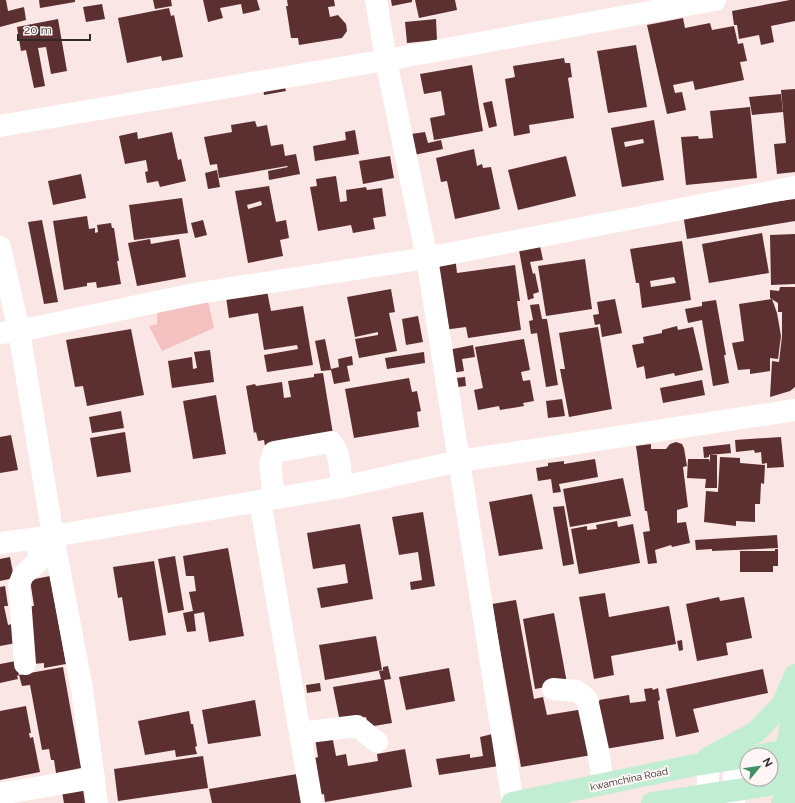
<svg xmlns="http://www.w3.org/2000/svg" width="795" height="803" font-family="Raleway,sans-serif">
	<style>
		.green { fill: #f4c1c0 }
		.building { fill: #5c2f30; fill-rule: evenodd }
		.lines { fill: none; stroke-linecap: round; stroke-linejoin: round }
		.minor { stroke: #fff; stroke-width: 22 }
		.major { stroke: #c1eed2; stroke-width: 22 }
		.labels { text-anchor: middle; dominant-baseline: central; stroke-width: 4; stroke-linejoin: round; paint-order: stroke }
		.street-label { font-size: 10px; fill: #302929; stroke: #fef6f6 }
	</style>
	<rect width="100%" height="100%" fill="#f9e6e5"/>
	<path class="green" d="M207 297 214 328 162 351 149 326 157 324 158 301Z"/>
	<g class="building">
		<path d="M0 0H6L8 11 24 7 26 20 0 27Z"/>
		<path d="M39 0H75V2L40 8Z"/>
		<path d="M153 0H171L172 6 155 9Z"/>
		<path d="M203 0H257L260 10 243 14 241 4 220 8 223 18 208 22Z"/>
		<path d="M287 0H334L335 6 328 7 330 17 338 15 346 24 347 31 342 38 299 45 298 38H291L286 6H288Z"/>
		<path d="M391 0H412V2L392 6Z"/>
		<path d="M415 0H455L457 10 419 18Z"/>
		<path d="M790 0H795V21L771 26 774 42 761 45 759 35 739 39 737 25H734L732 11Z"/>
		<path d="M102 4 105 19 86 22 83 7Z"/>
		<path d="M169 8 171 16 174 15 183 57 162 61 161 56 127 63 118 18Z"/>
		<path d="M683 18 685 28 710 23 712 30 734 26 738 44 743 43 747 61 740 62 744 80 695 90 693 81 673 85 675 93 682 92 686 110 667 114 647 25Z"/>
		<path d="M58 19 67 71 51 74 46 47 38 48 45 86 34 88 26 50 21 51 17 27Z"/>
		<path d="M436 19 437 40 407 43 405 22Z"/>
		<path d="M636 45 647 107 608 113 597 51Z"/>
		<path d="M564 58 565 63H570L572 77 568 78 574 118 529 125 530 133 514 136 505 79 515 77 513 66Z"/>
		<path d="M472 65 483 131 434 140 430 118 445 115 441 91 424 94 420 74Z"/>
		<path d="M284 83 286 91 264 95 263 87Z"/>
		<path d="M795 89V172L777 174 774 144 786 143 781 90Z"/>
		<path d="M781 94 783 112 752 115 749 97Z"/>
		<path d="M492 101 497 126 489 128 483 103Z"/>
		<path d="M750 107 757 178 686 185 681 137 698 136 699 139 713 138 710 111Z"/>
		<path d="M654 120 664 180 622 187 611 128ZM643 139 644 143 625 147 624 142Z"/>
		<path d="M255 121 257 127 267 125 271 146 283 144 285 156 296 154 300 174 269 180 268 171 288 167 287 166 219 178 217 164 210 165 204 137 232 132 231 125Z"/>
		<path d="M355 130 359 154 315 161 313 146 346 140 345 132Z"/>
		<path d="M137 132 138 139 172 132 178 160 181 159 186 181 160 187 158 181 147 183 145 172 148 171 146 160 125 164 119 136Z"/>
		<path d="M425 132 428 143 441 140 443 149 409 156 411 134Z"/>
		<path d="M474 149 477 166 482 164 483 168 491 167 500 209 455 219 447 181 441 182 436 158Z"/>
		<path d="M390 156 394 178 363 184 359 161Z"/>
		<path d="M566 156 576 196 518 210 508 170Z"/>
		<path d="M217 170 220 187 208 189 205 173Z"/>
		<path d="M81 174 86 198 53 205 48 181Z"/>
		<path d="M336 176 340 202 347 201 346 190 366 187 367 190 382 188 386 216 373 218 375 229 353 233 351 225 318 231 310 187 317 186 316 179Z"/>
		<path d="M269 186 276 222 286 220 289 238 280 240 283 256 248 263 235 191ZM261 201 262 205 248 209 247 205Z"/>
		<path d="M182 198 188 233 134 240 129 205Z"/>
		<path d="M795 199V221L687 239 683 214Z"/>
		<path d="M87 216 89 229 95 228V233L98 232 97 225 111 223 112 228H114L119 261H117L121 284 97 288 96 282 87 283V286L64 290 53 221Z"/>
		<path d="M42 220 58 302 44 304 28 222Z"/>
		<path d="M203 220 207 235 195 238 191 223Z"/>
		<path d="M762 233 769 273 709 283 702 244Z"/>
		<path d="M795 234V284L771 285 770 235Z"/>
		<path d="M150 239 151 244 179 239 186 277 137 286 128 243Z"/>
		<path d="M682 241 691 300 642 308 639 283H636L630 249ZM674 277 676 283 651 287 650 281Z"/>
		<path d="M540 246 543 260 530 262 533 274 535 273 539 292 533 294 534 298 528 300 519 250Z"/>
		<path d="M455 256 457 273 515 265 520 301H517L521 330 468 338 466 327 443 330 432 259Z"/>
		<path d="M585 259 592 309 546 316 538 266Z"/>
		<path d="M780 287H795V387L790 391 770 397 772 361 779 362 782 336V312H778V303L770 298V290L779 291Z"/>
		<path d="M391 289 395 312 389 313 397 351 359 358 355 339 378 335V332L355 337 347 297Z"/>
		<path d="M267 291 271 311 303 306 313 365 267 372 264 355 298 349 297 345 264 350 258 313 229 318 226 297Z"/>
		<path d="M615 299 622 333 602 337 600 324 595 325 593 315 599 314 597 302Z"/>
		<path d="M772 299 777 313 781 336 778 359 770 358V371L750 374V369L738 370 732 343 744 341 739 304Z"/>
		<path d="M716 300 726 355H724L729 383 713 386 702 320 688 323 685 309 702 306V302Z"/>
		<path d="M539 304 542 319H547L558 385 546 387 537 333 531 334 529 321 533 320 530 305Z"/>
		<path d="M418 316 423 342 406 345 402 319Z"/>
		<path d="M677 326 678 330 693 327 703 370 675 376 674 373 646 379 644 366 637 368 632 345 644 343 643 337 662 333V330Z"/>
		<path d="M598 327 612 409 569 417 560 369H565L559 333Z"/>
		<path d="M131 329 144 395 87 406 83 386 75 387 66 340Z"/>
		<path d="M325 339 331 369 339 367 338 359 352 356 353 365 347 366 350 381 334 384 331 370 321 371 315 341Z"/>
		<path d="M524 339 530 370 521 372 523 381 530 380 534 401 523 403 524 406 500 410 499 406 478 410 474 390 483 388 475 347Z"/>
		<path d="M473 345 475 357 462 359 464 371 452 373 448 350Z"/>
		<path d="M210 350 214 382 172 388 168 361 192 357 193 369 197 368 194 352Z"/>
		<path d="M424 352 425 363 387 369 385 358Z"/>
		<path d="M323 373 333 434 265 446 264 440 258 441 256 432 254 433 246 386 255 384 256 386 282 382 284 398 291 397 288 381 314 377V374Z"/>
		<path d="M465 377 466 386 458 387 456 378Z"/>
		<path d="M409 378 412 392 417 391 421 411 417 412 419 427 354 438 345 389Z"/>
		<path d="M702 380 705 395 663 403 660 388Z"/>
		<path d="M216 395 226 454 193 459 183 401Z"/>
		<path d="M562 399 565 416 548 418 546 401Z"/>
		<path d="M121 411 124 428 92 433 89 417Z"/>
		<path d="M125 432 131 472 97 477 90 438Z"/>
		<path d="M11 435 18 470 0 473V437Z"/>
		<path d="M781 437 784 467 767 468V463L762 464 761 452 755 453 754 450 736 452 735 440Z"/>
		<path d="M676 442 682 444 684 448 687 466 683 467 688 507 677 510V523L686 522 690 543 672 547 671 545 655 550 657 563 648 564 643 532 650 531 647 511H645L636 446 651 444V449H666L670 444Z"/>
		<path d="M730 444 731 453 709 455V457L704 458 703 447Z"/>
		<path d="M710 455H717V488H705L706 479 687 478 688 459H709L710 462Z"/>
		<path d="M720 457 740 458V463L765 465 764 484 761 483 760 504H755V522L736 521V526L704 522 706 491 718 492Z"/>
		<path d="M595 459 598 477 559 484 561 492 553 493 551 479 538 481 536 468 548 466V463L564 461V464Z"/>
		<path d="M623 478 631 516 570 527 563 489Z"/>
		<path d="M532 494 543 549 499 556 489 502Z"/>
		<path d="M564 506 574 564 563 566 553 507Z"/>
		<path d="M423 512 435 586 411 590 410 582 422 580 418 552 399 555 392 517Z"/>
		<path d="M617 521 618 527 633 524 640 563 579 574 571 529 587 526V530L597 529 596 525Z"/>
		<path d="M360 524 373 599 321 608 317 588 348 583 345 564 313 569 307 533Z"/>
		<path d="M777 535 778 548 712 551V549L696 550 695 540Z"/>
		<path d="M228 548 244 636 209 642 204 612 194 614 196 631 187 632 183 613 193 611 189 592 196 591 194 576H186L183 556Z"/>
		<path d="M775 549H778V566H773V572H740V551H775Z"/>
		<path d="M175 556 184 610 168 613 158 559Z"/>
		<path d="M10 557 14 578 0 581V559Z"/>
		<path d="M154 561 166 635 129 641 122 597 118 598 113 567Z"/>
		<path d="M50 576 66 664 44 668V663L33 664 23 607 34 606 30 580Z"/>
		<path d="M5 586 8 606H4L8 625 12 624 16 643 0 646V587Z"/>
		<path d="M605 593 609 617 669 606 676 644 611 656 614 675 594 679 579 597Z"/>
		<path d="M719 597 720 601 744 597 752 638 726 643 728 655 697 661 686 604Z"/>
		<path d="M516 600 534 699 543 697 547 715 584 709 592 755 521 767 492 604Z"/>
		<path d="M554 613 567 683 535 689 523 619Z"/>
		<path d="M376 636 382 670 325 680 319 645Z"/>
		<path d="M682 640 683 650 679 651 677 641Z"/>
		<path d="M16 661 19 675 17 676 18 679 0 683V664Z"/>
		<path d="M388 666 391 679 384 680 392 723 368 727 366 717 340 722 333 687 381 679 379 671 385 670H383V667Z"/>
		<path d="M63 667 81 768 56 773 54 760H51L49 749 42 750 30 685 22 686 19 675Z"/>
		<path d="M449 668 455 701 406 710 399 677Z"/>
		<path d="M763 669 768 693 693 709 699 732 676 737 666 689Z"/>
		<path d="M320 683 321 691 307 693 306 685Z"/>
		<path d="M652 688 653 690 658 688 660 700 658 701 664 739 605 749 596 702 600 701 599 700 629 695 630 703 646 701 644 689Z"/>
		<path d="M255 700 261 736 208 744 202 710Z"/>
		<path d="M26 706 31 733H29L30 738 33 737 40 772 0 780V711Z"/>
		<path d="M189 711 191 724H193L197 746 195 747 197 754 176 757 175 750 145 755 138 721Z"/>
		<path d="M492 734 499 766 439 775 436 759 470 754V758L483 756 480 737Z"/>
		<path d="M332 735 336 756 346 754 348 766 378 761 377 754 405 749 412 787 325 802 324 794 319 795 312 759 318 757 315 738Z"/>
		<path d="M203 756 208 788 118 801 114 769Z"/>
		<path d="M297 774 302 803H212L209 789Z"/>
		<path d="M83 789 85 803H64L62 792Z"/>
	</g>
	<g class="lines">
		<g class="minor">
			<path d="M376 0 386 60 427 258 513 803"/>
			<path d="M0 126 386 60 715 0"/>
			<path d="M0 247 19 331 53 536 82 689 97 803"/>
			<path d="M0 333 19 331 199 293 427 258 795 187"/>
			<path d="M274 498 270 464 274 452 331 442C341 452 340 473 342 487"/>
			<path d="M260 501 312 803"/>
			<path d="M0 543 53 536 342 487 459 461 795 410"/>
			<path d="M25 664 19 585 23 575 38 562 40 538"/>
			<path d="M553 689 577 691 587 699 598 750 603 784"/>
			<path d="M300 733 357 726 377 742"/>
			<path d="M0 794 94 778"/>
			<path d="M708 803 707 795 709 764"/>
			<path d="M734 803V760"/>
		</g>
		<g class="major">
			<path d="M760 755 795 749"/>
			<path d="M708 758 756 732 782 705 795 675"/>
			<path d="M782 783 786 750 795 704"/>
			<path d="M512 803 695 765 747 757"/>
			<path d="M652 803 795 781"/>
			<path d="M782 803 795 791"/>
		</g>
	</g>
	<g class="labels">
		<g class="street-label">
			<text transform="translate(629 779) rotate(-12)">kwamchina Road</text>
		</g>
	</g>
	<g transform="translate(759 767) rotate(61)"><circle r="19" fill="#fef6f6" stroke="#aca4a4"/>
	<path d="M0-3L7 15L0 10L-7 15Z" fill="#3e9163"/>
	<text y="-6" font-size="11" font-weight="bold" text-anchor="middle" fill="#302929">N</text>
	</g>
	<path d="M18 34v6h72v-6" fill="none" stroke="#302929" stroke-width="2"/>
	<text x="24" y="34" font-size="12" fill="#302929" stroke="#fef6f6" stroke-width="3" paint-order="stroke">20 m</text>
</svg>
